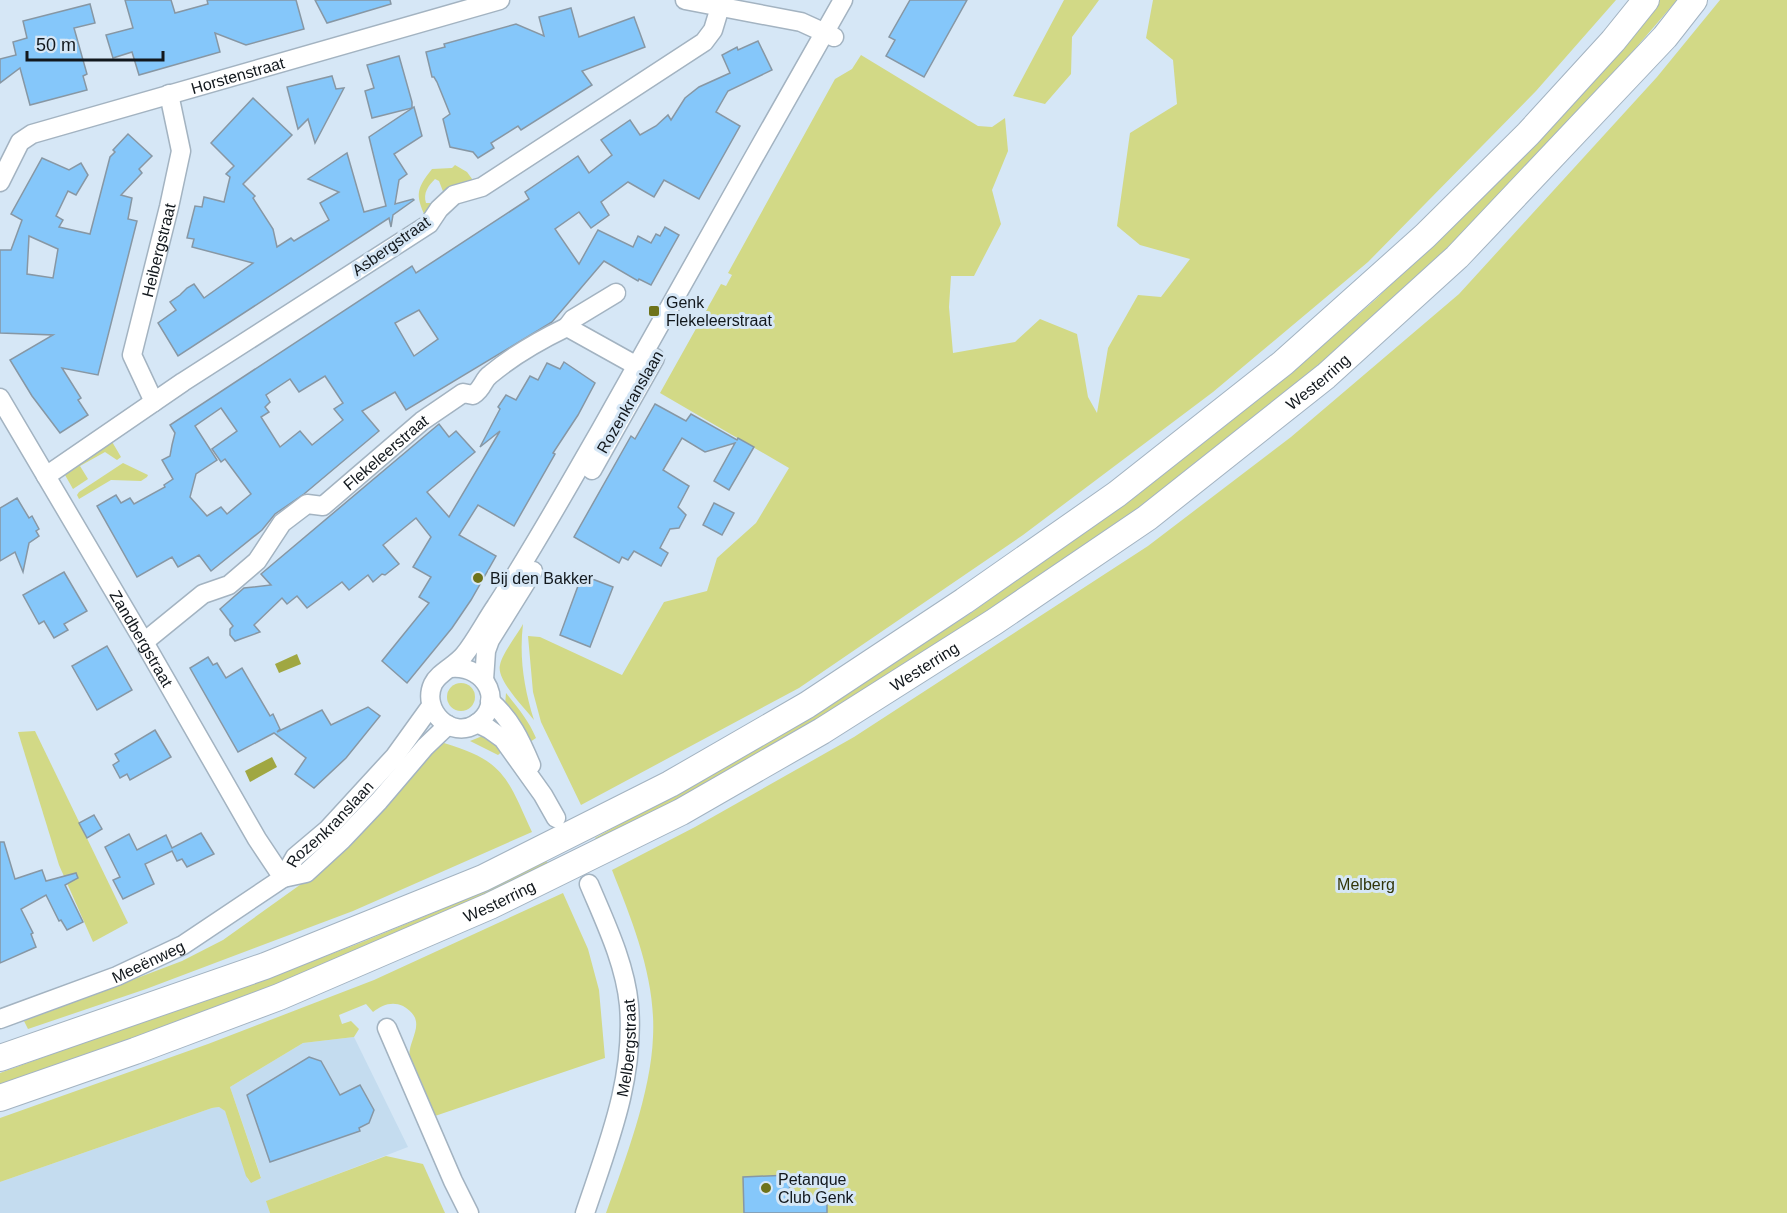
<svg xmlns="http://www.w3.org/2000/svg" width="1787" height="1213" font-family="Arial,sans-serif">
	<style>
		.built { fill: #c4dcef }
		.green { fill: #d2d986 }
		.water { fill: #a0a742 }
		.building { fill: #85c7fa; stroke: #8797a4; stroke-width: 1.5; fill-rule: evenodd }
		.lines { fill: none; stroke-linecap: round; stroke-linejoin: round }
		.minor-casing { stroke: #a3b3c1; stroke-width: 21 }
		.highway-casing { stroke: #a3b3c1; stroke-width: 28 }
		.minor { stroke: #fff; stroke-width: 18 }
		.highway { stroke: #fff; stroke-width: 26 }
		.poi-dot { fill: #6e731a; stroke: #d6e7f6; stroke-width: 2 }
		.labels { text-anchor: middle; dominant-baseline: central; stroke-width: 6; stroke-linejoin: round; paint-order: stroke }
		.street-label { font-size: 16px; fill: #12181d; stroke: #d6e7f6 }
		.poi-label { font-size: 16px; fill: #12181d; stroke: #d6e7f6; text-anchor: start }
		.park-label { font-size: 16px; fill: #323509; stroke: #d6e7f6 }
	</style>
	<rect width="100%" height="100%" fill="#d6e7f6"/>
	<path class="built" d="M354 1037 408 1147 267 1201 270 1213H0V1182L212 1108 219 1107 225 1111 248 1180 261 1177 230 1087 303 1043Z"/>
	<g class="green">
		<path d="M1064 0H1099L1072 37 1071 74 1045 104 1013 96Z"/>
		<path d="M1153 0H1616L1536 91 1368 262 1213 392 1023 535 799 688 581 805 541 722 533 692 528 636 540 637 622 675 664 602 707 591 717 558 756 523 789 468 660 393 721 284 726 286 732 275 728 273 835 79 852 69 861 55 978 126 992 127 1005 118 1008 151 992 190 1001 224 974 276H951L949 307 953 353 1015 342 1040 319 1077 334 1088 397 1097 413 1108 348 1138 295 1161 297 1190 259 1140 245 1117 226 1130 133 1177 104 1173 60 1146 38Z"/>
		<path d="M1660 0H1677L1579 114 1464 233 1381 311 1295 386 1136 511 1065 563 772 748 597 842 595 838 774 739 971 613 1130 499 1220 430 1293 371 1375 300 1465 213 1638 26Z"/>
		<path d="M1720 0H1787V1213H606C625 1161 651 1092 653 1037 656 979 633 923 612 870L695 827 854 737 1148 546 1291 437 1459 294 1657 77Z"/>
		<path d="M455 165 467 172 475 183 463 187 446 189 444 194 439 181 435 179C428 186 423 193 426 203H436L425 216C415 194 417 188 432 169L452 168Z"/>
		<path d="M111 440 121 457 117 460 105 452 80 466 88 479 73 489 65 475 69 468Z"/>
		<path d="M123 463 148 475 147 477 141 481 111 480 79 499 77 495 79 492Z"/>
		<path d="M523 624C519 657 524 688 534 720 525 708 496 680 500 665 502 654 517 635 523 624Z"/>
		<circle cx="461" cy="697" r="14"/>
		<path d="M506 693C518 708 529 721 536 738L530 742 521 724 505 705Z"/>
		<path d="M35 731 128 923 93 942 59 865 18 732Z"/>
		<path d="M485 735 505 749 498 755 470 741Z"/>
		<path d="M444 743C505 761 507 778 532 832L353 911 146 989 28 1029 24 1021 182 961 223 940 311 877 428 756Z"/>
		<path d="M547 861 548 865 462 905 259 993 0 1085V1073L146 1020 244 987 360 943 435 912Z"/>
		<path d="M563 893 588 949 599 990 605 1058 435 1116C427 1098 415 1079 410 1060 405 1041 431 1022 403 1006 392 1001 382 1005 373 1012L366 1004 339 1015 342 1024 351 1021 359 1029 354 1037 303 1043 230 1087 261 1178 251 1183 246 1176 225 1111 219 1107 212 1108 0 1182V1118L208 1044 374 980Z"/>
		<path d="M386 1156 423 1164 445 1213H270L266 1201Z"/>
	</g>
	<g class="water">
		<path d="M297 654 301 664 279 673 275 664Z"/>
		<path d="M272 757 277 767 250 782 245 771Z"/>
	</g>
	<g class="building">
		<path d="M125 0H171L175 13 208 4 207 0H296L304 29 246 45 215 33 220 52 139 75 132 52 113 58 106 35 133 28Z"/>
		<path d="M315 0H390L391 4 327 23Z"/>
		<path d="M910 0H967L924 77 886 56 895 40 889 37Z"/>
		<path d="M90 4 95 23 74 28 87 74 83 76 87 90 30 105 20 68 0 83V59L16 55 13 42 27 38 23 21Z"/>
		<path d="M571 8 579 37 634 17 645 47 582 71 592 85 521 130 518 126 491 143 494 148 478 158 473 152 450 147 443 119 450 114 437 82 434 77H432L426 52 445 47 444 44 516 24 544 36 539 17Z"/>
		<path d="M758 41 772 70 728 91 716 112 740 126 699 199 664 180 654 197 628 182 601 202 609 215 591 228 579 212 555 229 579 264 598 230 633 247 638 236 651 243 656 234 660 236 665 227 679 235 651 285 639 279 638 281 604 261 552 322 406 410 395 392 362 411 379 431 304 494 275 514 262 530 211 571 199 555 178 567 172 557 137 577 97 506 116 495 121 503 130 498 134 504 165 487 164 485 173 479 162 460 170 456 172 445 175 433 170 425 412 266 416 273 529 199 525 192 578 156 589 173 612 155 601 140 630 120 640 135 656 126 668 115 671 120 685 98 699 87 730 73 722 55 737 47 738 50ZM419 310 438 339 414 356 395 323ZM325 376 343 403 334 409 343 420 312 445 300 431 280 447 261 417 269 412 265 407 270 402 266 395 290 379 299 392ZM221 408 237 431 212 449 221 462 225 459 251 494 227 514 221 507 207 516 190 497 196 474 217 460 195 426Z"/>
		<path d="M399 56 412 102V108L372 118 365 91 374 88 367 65Z"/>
		<path d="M332 76 336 89 344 88 315 143 308 119 298 129 287 87Z"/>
		<path d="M253 98 292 135 243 184 255 196 253 198 273 229 277 247 291 238 294 241 329 220 320 203 339 192 308 179 347 153 364 212 386 206 369 137 414 107 422 136 394 154 407 174 399 180 395 204 413 199 414 200 393 215 391 227 389 218 178 356 158 323 176 310 170 302 180 295 187 288 194 284 204 298 253 263 192 247 194 239 187 238 195 206 202 207 204 197 224 202 230 177 226 174 234 166 211 143Z"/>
		<path d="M128 134 152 156 139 169 142 173 121 195 132 198 128 219 137 221 98 375 62 368 81 398 78 400 88 415 60 433 32 396 10 360 53 335 0 333V250H11L22 220 11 214 42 158 69 170 81 163 88 175 76 195 68 191 56 216 63 220 59 227 90 234 110 157 115 152 113 150ZM29 236 58 249 53 278 27 274Z"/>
		<path d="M564 362 595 383 578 415 553 453 555 454 514 526 478 505 459 535 496 556 471 600 452 628 407 683 382 661 429 603 419 597 431 577 413 567 431 537 416 518 383 545 399 564 385 575 382 574 373 582 368 575 349 590 342 582 307 608 297 596 287 604 282 598 254 625 260 632 235 641 230 635V629L233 626 220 609 244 588 271 585 261 574 439 424 449 437 456 431 475 452 427 492 449 517 500 431 480 447 500 409 498 407 506 395 516 400 530 376 538 380 547 363 560 369Z"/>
		<path d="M655 404 686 421 691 414 737 440 738 438 754 447 729 490 714 481 735 443 705 452 682 438 663 470 689 486 678 507 686 515 679 528 670 529 660 548 668 553 661 566 634 551 628 560 622 557 619 563 574 537 631 436 635 439Z"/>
		<path d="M17 498 29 518 32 516 39 529 36 531 39 536 29 543 23 572 15 552 0 561V508Z"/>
		<path d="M714 503 734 513 722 535 703 525Z"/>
		<path d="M64 572 87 611 64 624 68 630 54 638 44 621 39 624 23 595Z"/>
		<path d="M582 575 613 587 590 647 560 635Z"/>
		<path d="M107 646 132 690 97 710 72 666Z"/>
		<path d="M208 657 213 665 217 663 226 678 242 668 270 716 273 714 280 729 277 732 322 710 331 725 368 707 380 716 346 758 314 788 295 774 306 758 274 733 238 752 190 668Z"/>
		<path d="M155 730 171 757 130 780 127 774 120 778 113 765 119 761 115 754Z"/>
		<path d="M94 815 102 829 87 838 79 823Z"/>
		<path d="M201 833 214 854 187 867 182 859 177 861 172 851 145 864 154 884 123 899 113 880 120 877 105 847 129 834 137 850 166 835 172 848Z"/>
		<path d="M0 842H4L15 879 42 870 46 881 76 873 78 878 65 885 83 922 67 930 61 920 59 921 46 895 21 909 33 933 31 934 36 947 0 963Z"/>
		<path d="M309 1057 321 1061 340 1095 360 1085 374 1110 369 1123 359 1128 360 1131 270 1162 247 1095Z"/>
		<path d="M789 1175 790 1199 827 1197V1213H744L743 1177Z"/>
	</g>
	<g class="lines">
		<defs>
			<g id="minor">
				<path d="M685 0 801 22 834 37"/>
				<path id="s1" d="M0 182 20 142 32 134 500 0"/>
				<path d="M567 327 573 319 616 293"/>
				<path id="s2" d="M0 398 144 642 257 839 283 878"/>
				<path id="s3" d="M154 402 132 355 169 207 181 151 169 94"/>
				<path d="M592 470 655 358"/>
				<path d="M46 476 183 382 429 224 439 209 454 195 482 187 704 42 713 30 720 7"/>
				<path id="s4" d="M144 642 203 594 229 585 257 561 282 523 307 504 323 506 422 421 463 393 473 395C484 388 482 380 491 374 515 354 538 341 567 327L646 371"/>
				<path d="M451 668C488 665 505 705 476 724 451 740 421 710 433 684 438 673 455 666 464 655 476 640 485 622 496 606 533 549 566 490 600 431 681 288 761 143 843 0"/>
				<path d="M484 680 486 651 490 640 533 571"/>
				<path d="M490 701C511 719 521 741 531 765"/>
				<path d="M477 723 489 729 503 739 543 795 556 818"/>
				<path id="s5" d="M283 878 295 857 327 830 395 756 431 706"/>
				<path id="s6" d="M0 1019 117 976 183 945 283 878 306 873 342 840 379 801 425 747 448 725"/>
				<path d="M387 1028 453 1181 469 1213"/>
				<path id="s7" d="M585 1213C608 1144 635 1079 629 1005 625 963 605 922 589 884"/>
			</g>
			<g id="highway">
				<path d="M0 1058 265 966 483 878 670 784 807 705 964 601 1117 494 1283 363 1425 236 1528 134 1613 41 1646 0"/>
				<path id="s8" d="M0 1098 135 1051 279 997 490 906 681 812 822 731 994 622 1147 518 1326 376 1457 257 1665 37 1694 0"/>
			</g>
		</defs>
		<use href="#minor" class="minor-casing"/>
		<use href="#highway" class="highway-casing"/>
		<use href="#minor" class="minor"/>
		<use href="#highway" class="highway"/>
	</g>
	<g class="poi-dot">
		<rect x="648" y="305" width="12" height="12" rx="3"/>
		<circle cx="478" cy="578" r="6"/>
		<circle cx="766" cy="1188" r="6"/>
	</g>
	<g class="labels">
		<g class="street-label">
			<text stroke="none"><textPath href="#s1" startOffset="273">Horstenstraat</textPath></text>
			<text transform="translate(391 246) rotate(-35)">Asbergstraat</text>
			<text stroke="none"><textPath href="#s3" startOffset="160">Heibergstraat</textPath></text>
			<text stroke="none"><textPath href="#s8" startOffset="1509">Westerring</textPath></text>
			<text transform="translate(630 402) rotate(-60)">Rozenkranslaan</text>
			<text stroke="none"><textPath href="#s4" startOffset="316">Flekeleerstraat</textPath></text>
			<text stroke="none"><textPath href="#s2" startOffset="279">Zandbergstraat</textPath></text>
			<text stroke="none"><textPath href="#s8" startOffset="1023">Westerring</textPath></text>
			<text stroke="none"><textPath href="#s5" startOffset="72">Rozenkranslaan</textPath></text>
			<text stroke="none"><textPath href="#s8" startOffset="537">Westerring</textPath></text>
			<text stroke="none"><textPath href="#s6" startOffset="159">Meeënweg</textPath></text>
			<text stroke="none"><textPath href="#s7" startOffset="171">Melbergstraat</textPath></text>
		</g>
		<g class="poi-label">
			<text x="666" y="302">Genk<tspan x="666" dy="18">Flekeleerstraat</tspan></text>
			<text x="490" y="578">Bij den Bakker</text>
			<text x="778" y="1179">Petanque<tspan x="778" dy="18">Club Genk</tspan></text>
		</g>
		<g class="park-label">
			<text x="1366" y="884">Melberg</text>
		</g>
	</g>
	<path d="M27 51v9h136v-9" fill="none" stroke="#12181d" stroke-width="3"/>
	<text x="36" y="51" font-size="18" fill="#12181d" stroke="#d6e7f6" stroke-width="4.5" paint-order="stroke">50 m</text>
</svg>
